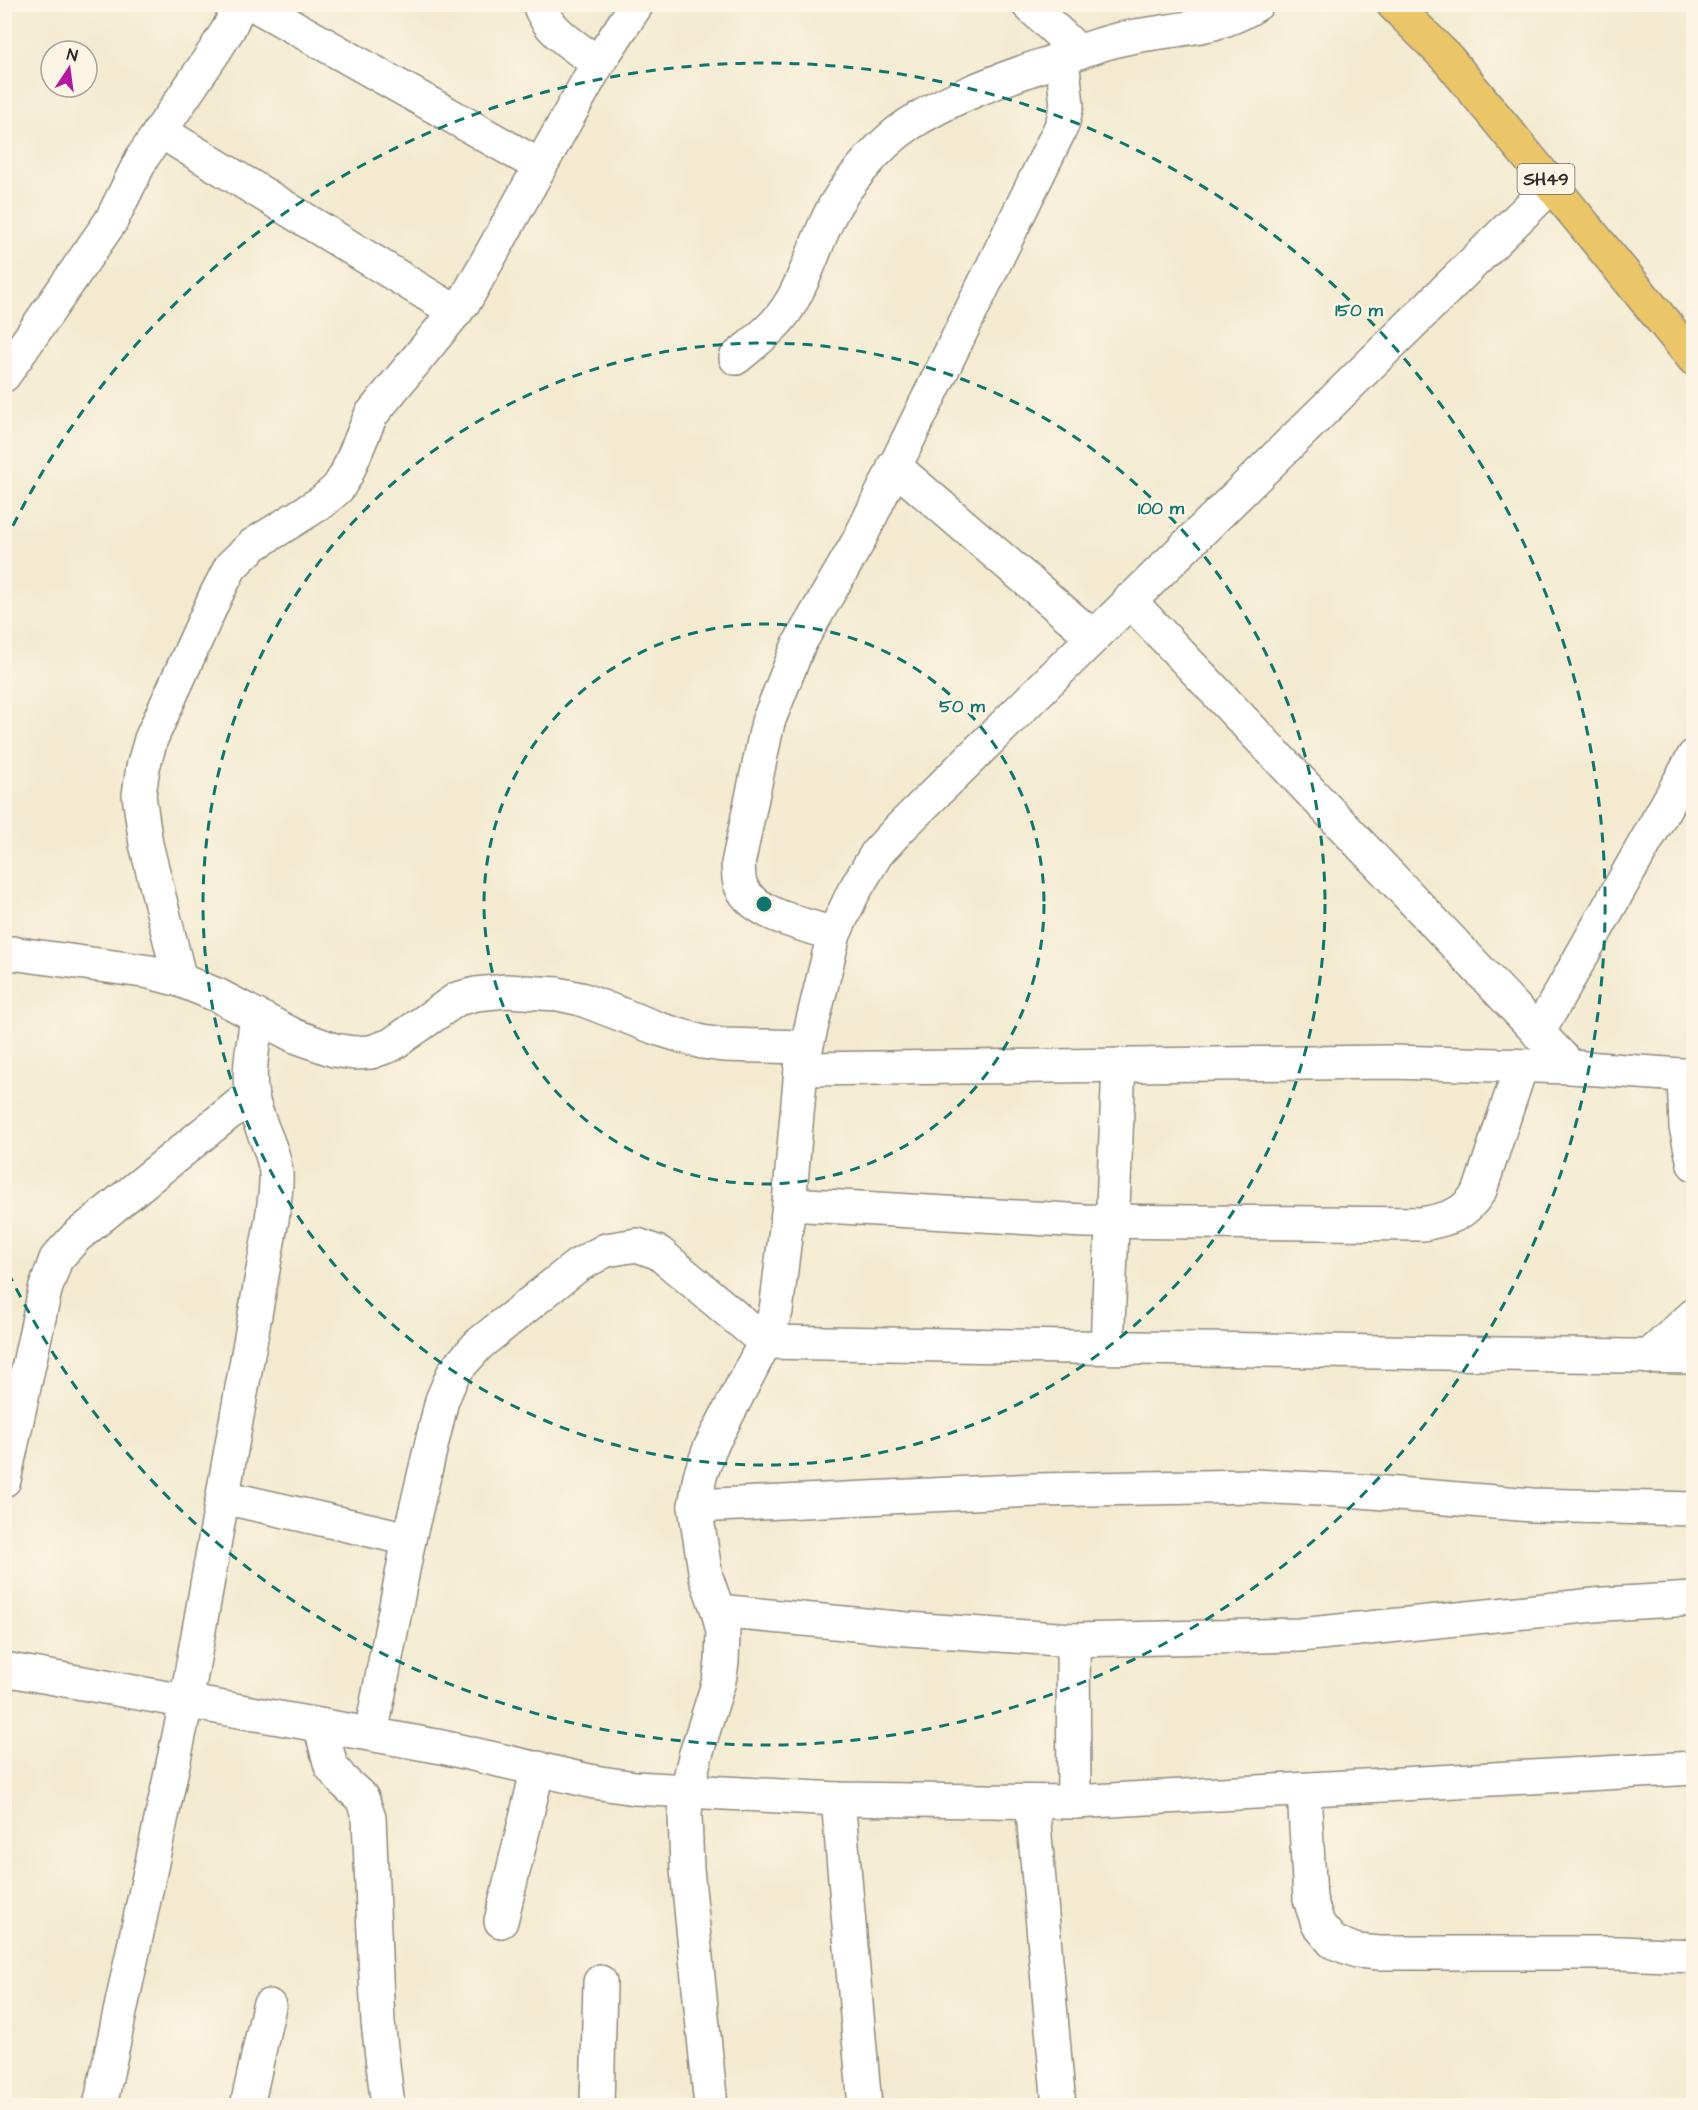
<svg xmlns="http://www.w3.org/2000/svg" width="1698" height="2110" font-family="'Architects Daughter',sans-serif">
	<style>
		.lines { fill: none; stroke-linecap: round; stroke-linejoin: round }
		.minor-casing { stroke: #8f8a7e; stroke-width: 36 }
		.major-casing { stroke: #8f8a7e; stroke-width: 36 }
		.minor { stroke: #fff; stroke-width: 33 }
		.major { stroke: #ebc669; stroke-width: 33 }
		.ring { fill: none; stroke: #0f766e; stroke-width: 3; stroke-dasharray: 10 8 }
		.labels { text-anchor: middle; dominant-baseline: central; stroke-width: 5; stroke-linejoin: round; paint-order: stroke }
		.shield { fill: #fcf5e5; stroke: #6a6863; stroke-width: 1.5 }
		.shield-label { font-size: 18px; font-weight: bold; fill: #2b2b2b }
		.centre { fill: #0f766e; stroke: #fcf5e5; stroke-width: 3 }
		.ring-label { font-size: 18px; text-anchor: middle; font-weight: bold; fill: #0f766e; stroke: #fcf5e5; stroke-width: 5; stroke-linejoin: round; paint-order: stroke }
	</style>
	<rect width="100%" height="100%" fill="#fcf5e5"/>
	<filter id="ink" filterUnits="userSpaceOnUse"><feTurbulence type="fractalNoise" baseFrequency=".0167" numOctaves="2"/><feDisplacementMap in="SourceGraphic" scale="12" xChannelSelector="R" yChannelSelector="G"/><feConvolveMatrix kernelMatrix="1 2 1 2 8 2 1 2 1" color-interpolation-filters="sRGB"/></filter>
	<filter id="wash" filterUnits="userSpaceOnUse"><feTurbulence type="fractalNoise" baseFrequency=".008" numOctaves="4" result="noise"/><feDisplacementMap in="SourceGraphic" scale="24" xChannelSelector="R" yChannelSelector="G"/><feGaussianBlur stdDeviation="1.35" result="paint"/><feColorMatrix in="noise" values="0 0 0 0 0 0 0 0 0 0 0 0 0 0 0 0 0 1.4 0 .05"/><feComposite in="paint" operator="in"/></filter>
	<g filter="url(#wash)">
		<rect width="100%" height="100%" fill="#f3ead0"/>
	</g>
	<g filter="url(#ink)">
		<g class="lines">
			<defs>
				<g id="minor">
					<path d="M253 4 540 166"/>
					<path d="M539 4C548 32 576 47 598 63"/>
					<path d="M1028 4 1079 52"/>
					<path d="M160 131 456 312"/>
					<path d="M736 358C755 342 777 326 790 304 806 278 814 248 827 221 841 189 879 144 908 125 952 96 1000 80 1049 63 1076 53 1103 42 1131 37 1175 28 1219 30 1257 4"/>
					<path d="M4 375 111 221 142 158 214 52 229 28 240 4"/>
					<path d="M894 466 1093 637"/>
					<path d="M1129 600 1571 1067"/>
					<path d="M834 934C806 925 749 914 740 883 738 877 739 870 738 864L768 722 799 644 858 542 1062 125 1067 105 1062 58"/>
					<path d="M4 952 150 972 180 980 219 996 295 1036 334 1050 354 1053 371 1052 391 1045 457 999 476 994 506 991 558 994 581 999 659 1029 702 1042 723 1045 806 1047"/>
					<path d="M180 980 146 844 139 795 143 767 151 739 216 595 231 566 253 545 322 502 338 488 346 475 371 415 466 299 598 63 637 4"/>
					<path d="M1538 1033 1694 756"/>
					<path d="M801 1069 1392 1062 1571 1067 1694 1076"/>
					<path d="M1684 1075 1686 1127 1694 1164"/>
					<path d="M789 1204 1085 1221 1422 1224C1449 1219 1465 1215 1480 1190L1521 1066"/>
					<path d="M1107 1347 1119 1065"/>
					<path d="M1648 1357 1694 1315"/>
					<path d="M4 1480 45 1290 56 1259 76 1237 251 1095"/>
					<path d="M223 1497 409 1539"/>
					<path d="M695 1506 1036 1490 1254 1486 1360 1491 1532 1505 1694 1509"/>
					<path d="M718 1611 907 1629 1073 1640 1300 1635 1604 1604 1694 1599"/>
					<path d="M1073 1640 1074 1802"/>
					<path d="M4 1669 442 1747 594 1782 635 1788 687 1791 838 1799 1074 1802 1694 1768"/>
					<path d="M320 1725 331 1766 342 1780 362 1798 369 1818 378 2023 388 2106"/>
					<path d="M371 1734 409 1539 442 1400 454 1372 479 1344 577 1266 606 1250 637 1245 659 1253 765 1342 1694 1357"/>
					<path d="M1304 1790 1310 1899 1318 1924 1333 1942 1357 1951 1380 1953H1619L1694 1956"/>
					<path d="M838 1799 865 2106"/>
					<path d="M1032 1802 1059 2106"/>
					<path d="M501 1921 538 1768"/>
					<path d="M100 2106 186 1703 272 1219C274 1204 277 1188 276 1172 273 1146 257 1123 252 1097 247 1071 254 1043 257 1017"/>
					<path d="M247 2106 269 2006"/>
					<path d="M597 2106 600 1982"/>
					<path d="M711 2106 687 1869 685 1815 687 1791 695 1757 719 1681 722 1662 723 1632 718 1611 706 1577 695 1506 700 1476 710 1448 765 1342 776 1311 789 1204 801 1069 834 934 853 893 877 853 901 827 1551 186"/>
				</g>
				<path id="major" d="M1393 4 1448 59 1694 359"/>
			</defs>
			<use href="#minor" class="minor-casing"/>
			<use href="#major" class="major-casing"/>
			<use href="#minor" class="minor"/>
			<use href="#major" class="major"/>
		</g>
	</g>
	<g class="ring">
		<circle cx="764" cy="904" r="280"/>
		<circle cx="764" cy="904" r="561"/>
		<path d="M5 542A841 841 0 1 1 5 1266"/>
	</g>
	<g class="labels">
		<rect class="shield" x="1517.5" y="164" width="57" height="30" rx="4.5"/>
		<g class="shield-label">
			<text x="1546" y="179">SH49</text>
		</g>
	</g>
	<circle cx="764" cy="904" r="9" class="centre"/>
	<g class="ring-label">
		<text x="1359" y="316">150 m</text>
		<text x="1161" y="514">100 m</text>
		<text x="962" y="712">50 m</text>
	</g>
	<rect width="1698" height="2110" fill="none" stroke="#fcf5e5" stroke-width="24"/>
	<g transform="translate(69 69) rotate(13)"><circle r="28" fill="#fcf5e5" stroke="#a8a49b" stroke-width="1.5"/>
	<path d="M0-4.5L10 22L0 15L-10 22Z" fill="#b5179e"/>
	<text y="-9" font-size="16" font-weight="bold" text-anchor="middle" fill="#2b2b2b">N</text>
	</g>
</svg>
